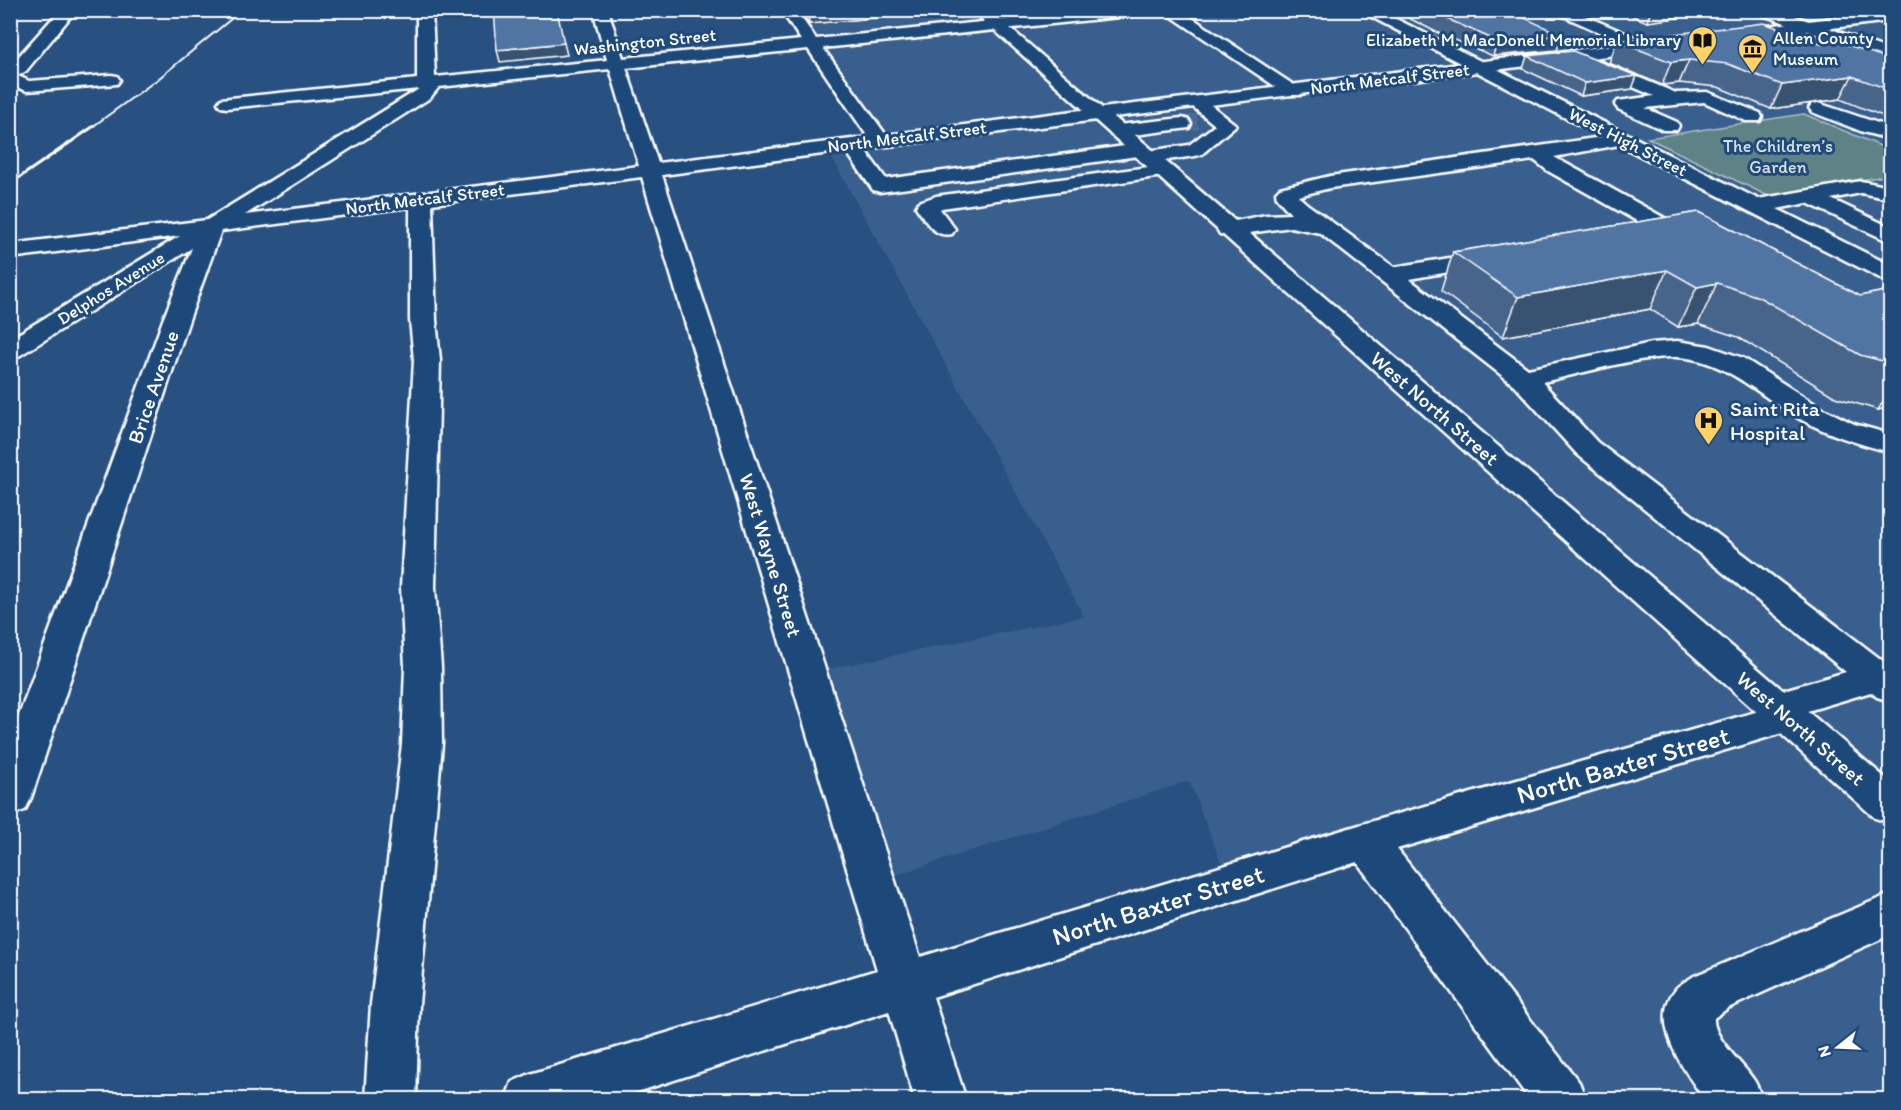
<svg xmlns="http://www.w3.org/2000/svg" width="1901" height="1110" font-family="Itim,sans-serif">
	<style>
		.built { fill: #385f8d }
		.green { fill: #5e8287; stroke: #aec0c3; stroke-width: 1.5 }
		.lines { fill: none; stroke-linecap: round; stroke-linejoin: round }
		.minor-tunnel { stroke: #486b94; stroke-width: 16; stroke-dasharray: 16 8; stroke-linecap: butt }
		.minor-casing { stroke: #fff; stroke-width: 5 }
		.major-casing { stroke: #fff; stroke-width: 5 }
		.minor { fill: #1f4a7a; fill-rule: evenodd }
		.major { fill: #1f4a7a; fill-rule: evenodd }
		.rail-far1 { stroke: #fff; stroke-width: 2 }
		.rail { stroke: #fff; stroke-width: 3 }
		.wall { fill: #46658b; stroke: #fff; stroke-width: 1.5 }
		.shaded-wall { fill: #395271; stroke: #fff; stroke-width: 1.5 }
		.building { fill: #5175a2; stroke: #fff; stroke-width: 1.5 }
		.labels { text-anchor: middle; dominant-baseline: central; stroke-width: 6; stroke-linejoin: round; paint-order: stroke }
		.far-poi-label { font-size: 18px; fill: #fff; stroke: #1f4a7a; text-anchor: start }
		.far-street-label { font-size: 18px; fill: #fff; stroke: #1f4a7a }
		.far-park-label { font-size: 18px; fill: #d7e0e1; stroke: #1f4a7a }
		.street-label { font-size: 21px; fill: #fff; stroke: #1f4a7a }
		.poi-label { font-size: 21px; fill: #fff; stroke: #1f4a7a; text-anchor: start }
		.near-street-label { font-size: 26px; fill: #fff; stroke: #1f4a7a }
	</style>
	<rect width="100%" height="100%" fill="#285181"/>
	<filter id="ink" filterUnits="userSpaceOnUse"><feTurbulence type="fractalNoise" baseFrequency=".0167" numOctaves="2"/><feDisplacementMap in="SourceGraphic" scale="12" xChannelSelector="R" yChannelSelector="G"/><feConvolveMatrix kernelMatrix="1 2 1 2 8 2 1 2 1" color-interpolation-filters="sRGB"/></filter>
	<g filter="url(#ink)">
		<path class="built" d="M783 11H1890V1099H1561L1366 841 1229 883 1189 781 874 882 808 673 1084 616 826 147 875 141Z"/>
		<path class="green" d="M1804 114 1890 150V175L1768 196 1648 138Z"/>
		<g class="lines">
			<g class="minor-tunnel">
				<path d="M1885 38 1890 40"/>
				<path d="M1182 124 1202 121"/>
			</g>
			<defs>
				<g id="minor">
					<path d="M60 10H76L26 71 18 76 29 81 111 75 117 76 120 80 117 84 27 91 10 85V66Z"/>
					<path d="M417 10H432L435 77 607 60 593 10H608L623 58 801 40 781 10H796L816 39 1098 10H1155L1148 14 823 48 886 135 1097 108 1104 110 1106 114 1104 118 1097 120 864 149 886 179 1139 144 1146 146 1148 151 1189 145 1215 125 1187 102 1190 98H1202L1236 125 1202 154 1195 156 1147 163 1140 161 1138 156 880 192 873 190 846 151 662 175 920 957 1366 823 1759 711 1757 706 1763 696 1846 672 1577 454 1514 385 1320 233 1291 227 1228 236 1220 234 1217 229 1220 224 1266 215 1291 214 1277 198 1276 192 1280 188 1330 176 1602 137 1358 10H1378L1758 199 1861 181 1890 187V199L1861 193 1831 199 1890 227V242L1807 203 1777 209 1890 265V281L1882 279 1619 145 1554 157 1699 237 1702 242 1699 247 1691 249 1683 247 1548 171 1534 160 1330 188 1298 196 1307 204 1394 267 1493 251 1501 253 1505 258 1501 263 1409 279 1528 369 1652 343 1677 341 1709 346 1743 358 1820 407 1854 424 1890 434V452C1859 444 1829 435 1800 419 1761 397 1724 358 1676 357 1637 356 1581 374 1542 382L1597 442 1883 661 1890 660V701L1877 697 1871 692 1804 712 1807 717 1802 727 1397 849 1579 1082 1586 1100H1530L1357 862 933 997 966 1100H915L889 1011 612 1100H505L512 1082 530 1074 877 970 642 177 432 204 436 320 440 360 435 587 441 667 442 744 419 1004 416 1100H365L371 1004 402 744 405 667 401 587 414 360 410 320V207L221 231 189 320 31 798 25 810 10 815V740L163 320 192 248 19 356 10 358V339L180 236 10 258V244L207 220 419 89 227 108 221 107 218 103 221 99 417 79ZM808 49 868 137 658 163 626 68ZM610 69 639 166 245 215 430 98 439 87Z"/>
					<path d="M1162 10H1180L1303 91 1300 95H1288Z"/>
					<path d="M1550 10H1571L1651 44 1653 47 1651 50H1639Z"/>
					<path d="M1755 10H1778L1890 50V60L1757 13Z"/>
					<path d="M1594 59 1676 93 1707 92 1760 113 1762 117 1760 121H1746L1704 102 1645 108 1677 122 1679 126 1677 130H1663L1618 109 1615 105 1618 101 1654 96 1588 68 1586 64Z"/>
					<path d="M1818 103 1890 127V139L1863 132 1812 112 1809 108 1812 104Z"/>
					<path d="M1182 118 1189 120 1191 124 1189 128 1118 137 1111 135 1109 131 1111 127 1118 125Z"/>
					<path d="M1163 165 1170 167 1173 171 1170 175 942 208 940 209 955 229 952 234C934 238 926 221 916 207L919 202 936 196Z"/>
					<path d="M1890 894V935L1728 1008 1714 1018C1712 1038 1745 1065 1755 1082 1758 1087 1760 1094 1762 1100H1705C1686 1073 1648 1023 1675 990 1679 984 1689 980 1694 976Z"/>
				</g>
				<g id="major">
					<path d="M972 10H989L1102 108 1656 40 1662 42 1664 45 1656 50 1114 117 1890 782V823L1875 818Z"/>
					<path d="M1890 11V21L1734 40 1726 35 1734 30Z"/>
				</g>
			</defs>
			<use href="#minor" class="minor-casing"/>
			<use href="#major" class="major-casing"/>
			<use href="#minor" class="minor"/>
			<use href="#major" class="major"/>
			<path class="rail-far1" d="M92 127 158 79 242 10"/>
			<path class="rail" d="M10 184 94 126"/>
		</g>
		<g class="wall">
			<path d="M799 10H949V11L809 24Z"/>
			<path d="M1393 10H1507L1557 50 1493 56 1436 32Z"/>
			<path d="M1618 10H1734L1647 22Z"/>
			<path d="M1617 41 1823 44 1890 59V119L1840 99 1771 109 1718 87 1679 83 1662 85 1609 63Z"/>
			<path d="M1527 56 1632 89 1581 96 1523 69Z"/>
			<path d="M1699 212 1860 296 1890 290V407L1878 410 1835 397 1738 337 1698 324 1678 327 1650 309 1503 337 1441 291 1453 252Z"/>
		</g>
		<g class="shaded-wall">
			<path d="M557 10H561L562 14H558Z"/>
			<path d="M808 10H949V11L809 24Z"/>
			<path d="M1651 10H1734L1647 22Z"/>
			<path d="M1562 35 1557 50 1493 56 1497 41Z"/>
			<path d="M564 43 567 55 500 62 497 50Z"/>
			<path d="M1689 60 1679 83 1662 85 1671 62Z"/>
			<path d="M1637 76 1632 89 1581 96 1585 83Z"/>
			<path d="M1852 76 1840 99 1771 109 1782 85Z"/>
			<path d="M1667 270 1650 309 1503 337 1518 297Z"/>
			<path d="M1717 283 1698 324 1678 327 1697 287Z"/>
			<path d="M1890 390V407L1878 410Z"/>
		</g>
		<g class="building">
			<path d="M494 10H557L564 43 497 50Z"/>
			<path d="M1427 10H1507L1562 35 1497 41Z"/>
			<path d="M1764 23 1823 44 1839 42 1890 59V90L1852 76 1782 85 1728 64 1689 60 1671 62 1617 41Z"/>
			<path d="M1573 51 1637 76 1585 83 1527 56Z"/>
			<path d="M1699 212 1860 296 1890 290V363L1860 355 1759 297 1717 283 1697 287 1667 270 1518 297 1453 252Z"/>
		</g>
	</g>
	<defs>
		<symbol id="library-pin" viewBox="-11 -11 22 30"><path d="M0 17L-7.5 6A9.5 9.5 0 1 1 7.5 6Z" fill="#ffd166" stroke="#1f4a7a"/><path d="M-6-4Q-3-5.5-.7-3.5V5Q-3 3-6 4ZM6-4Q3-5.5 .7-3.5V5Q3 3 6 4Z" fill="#111"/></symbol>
		<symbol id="museum-pin" viewBox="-11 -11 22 30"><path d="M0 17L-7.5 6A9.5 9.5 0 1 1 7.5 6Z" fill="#ffd166" stroke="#1f4a7a"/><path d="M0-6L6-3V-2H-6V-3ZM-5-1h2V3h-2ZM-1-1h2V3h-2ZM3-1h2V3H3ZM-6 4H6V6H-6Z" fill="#111"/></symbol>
		<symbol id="hospital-pin" viewBox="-11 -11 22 30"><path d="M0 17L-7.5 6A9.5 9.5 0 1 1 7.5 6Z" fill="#ffd166" stroke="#1f4a7a"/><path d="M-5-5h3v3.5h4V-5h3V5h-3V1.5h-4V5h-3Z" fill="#111"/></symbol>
	</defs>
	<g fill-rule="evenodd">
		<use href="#library-pin" x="1686" y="24" width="33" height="45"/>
		<use href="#museum-pin" x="1736" y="32" width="33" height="45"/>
		<use href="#hospital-pin" x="1692" y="404" width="33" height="45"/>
	</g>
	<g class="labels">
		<g class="far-poi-label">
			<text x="1773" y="38">Allen County<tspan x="1773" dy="21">Museum</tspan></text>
			<text x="1681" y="40" text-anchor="end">Elizabeth M. MacDonell Memorial Library</text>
		</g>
		<g class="far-street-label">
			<text transform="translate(645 42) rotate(-6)">Washington Street</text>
			<text transform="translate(1390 79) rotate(-7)">North Metcalf Street</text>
			<text transform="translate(907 137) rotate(-7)">North Metcalf Street</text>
			<text transform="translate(1628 142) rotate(27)">West High Street</text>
			<text transform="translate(425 199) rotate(-7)">North Metcalf Street</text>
			<text transform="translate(111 288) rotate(-32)">Delphos Avenue</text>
		</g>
		<g class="far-park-label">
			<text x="1778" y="146">The Children’s<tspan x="1778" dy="21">Garden</tspan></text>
		</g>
		<g class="street-label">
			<text transform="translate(153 387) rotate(-71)">Brice Avenue</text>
			<text transform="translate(1435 408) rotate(41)">West North Street</text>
			<text transform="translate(771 555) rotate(73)">West Wayne Street</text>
			<text transform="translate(1801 728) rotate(41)">West North Street</text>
		</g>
		<g class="poi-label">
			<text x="1730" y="408">Saint Rita<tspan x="1730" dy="24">Hospital</tspan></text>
		</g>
		<g class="near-street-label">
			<text transform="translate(1623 765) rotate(-16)">North Baxter Street</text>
			<text transform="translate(1158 905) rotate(-17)">North Baxter Street</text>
		</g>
	</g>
	<rect width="1901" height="1110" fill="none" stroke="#1f4a7a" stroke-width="36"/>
	<rect x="18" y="18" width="1865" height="1074" fill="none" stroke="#fff" stroke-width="2" filter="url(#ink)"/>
	<g transform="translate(1838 1047) rotate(252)" stroke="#1f4a7a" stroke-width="4.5" paint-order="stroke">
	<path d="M0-4.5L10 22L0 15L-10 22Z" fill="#ffffff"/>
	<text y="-9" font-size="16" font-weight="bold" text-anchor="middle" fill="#ffffff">N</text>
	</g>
</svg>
